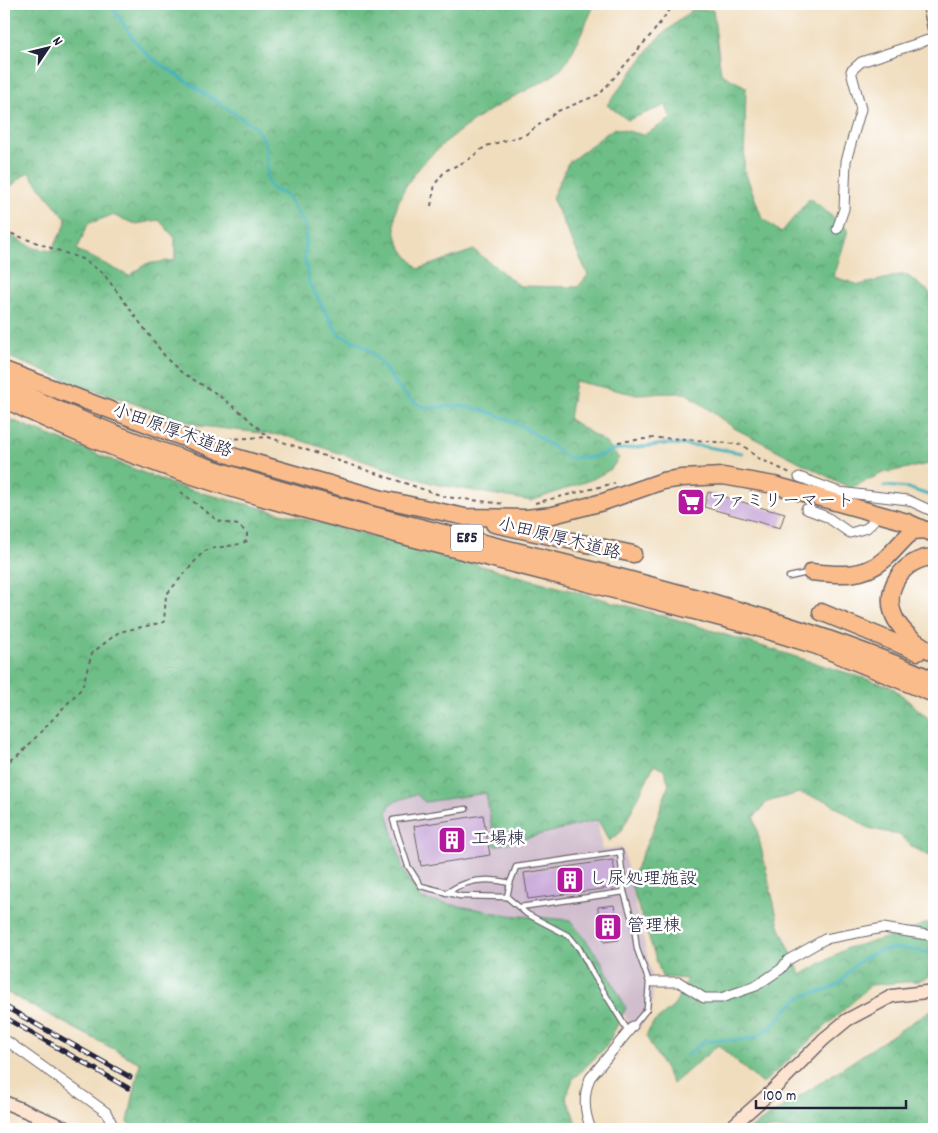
<svg xmlns="http://www.w3.org/2000/svg" width="938" height="1133" font-family="Dekko,'Klee One',sans-serif">
	<style>
		.industrial { fill: #d0bdcd }
		.forest { fill: url(#forest-crowns); stroke: #487061; fill-rule: evenodd }
		.lines { fill: none; stroke-linecap: round; stroke-linejoin: round }
		.stream { stroke: #44b3bd; stroke-width: 3 }
		.building { fill: #ccaedb }
		.lane-casing { stroke: #6a6368; stroke-width: 7 }
		.street-casing { stroke: #6a6368; stroke-width: 11 }
		.secondary-casing { stroke: #6a6368; stroke-width: 15 }
		.highway-casing { stroke: #6a6368; stroke-width: 19 }
		.path { stroke: #6a6368; stroke-width: 2; stroke-dasharray: 4 4; stroke-linecap: butt }
		.lane { stroke: #fff; stroke-width: 4.5 }
		.street { stroke: #fff; stroke-width: 9 }
		.secondary { stroke: #fde4d1; stroke-width: 12 }
		.highway { stroke: #fabc8b; stroke-width: 16 }
		.rail-casing { stroke: #22223b; stroke-width: 5 }
		.rail { stroke: #fff; stroke-width: 3; stroke-dasharray: 9; stroke-linecap: butt }
		.labels { text-anchor: middle; dominant-baseline: central; stroke-width: 5; stroke-linejoin: round; paint-order: stroke }
		.shield { fill: #fff; stroke: #646476; stroke-width: 1 }
		.shield-label { font-size: 16px; font-weight: bold; fill: #22223b }
		.street-label { font-size: 18px; fill: #22223b; stroke: #fff }
		.poi-label { font-size: 18px; fill: #22223b; stroke: #fff; text-anchor: start }
	</style>
	<defs>
		<pattern id="forest-crowns" width="20" height="18" patternUnits="userSpaceOnUse" patternTransform="scale(1.25)"><rect width="20" height="18" fill="#6ebe87"/><path d="M2 6a3 3 0 1 1 6 0M12 15a3 3 0 1 1 6 0" fill="none" stroke="#5a9a70"/></pattern>
	</defs>
	<rect width="100%" height="100%" fill="#fff"/>
	<filter id="ink" filterUnits="userSpaceOnUse"><feTurbulence type="fractalNoise" baseFrequency=".02" numOctaves="2"/><feDisplacementMap in="SourceGraphic" scale="10" xChannelSelector="R" yChannelSelector="G"/><feConvolveMatrix kernelMatrix="1 2 1 2 8 2 1 2 1" color-interpolation-filters="sRGB"/></filter>
	<filter id="wash" filterUnits="userSpaceOnUse"><feTurbulence type="fractalNoise" baseFrequency=".0096" numOctaves="4" result="noise"/><feDisplacementMap in="SourceGraphic" scale="20" xChannelSelector="R" yChannelSelector="G"/><feGaussianBlur stdDeviation="1.12" result="paint"/><feColorMatrix in="noise" values="0 0 0 0 0 0 0 0 0 0 0 0 0 0 0 0 0 1.4 0 .05"/><feComposite in="paint" operator="in"/></filter>
	<g filter="url(#wash)">
		<rect width="100%" height="100%" fill="#f0ddbd"/>
		<path class="industrial" d="M486 793 496 845 598 820 602 850 619 847 623 851 653 980 652 1009 638 1030 628 1022 624 1014 591 1002 421 899 404 873 387 812 391 803 416 794 425 802Z"/>
		<g class="forest">
			<path d="M4 4H595C586 22 574 53 562 68 555 77 518 94 506 101 463 125 377 183 398 241 402 251 412 261 418 269L474 250 520 286 578 287 588 275 552 198 568 163 614 128 644 135 671 119 666 105 628 120 607 105 657 39 692 10H713L721 74 746 87 744 169 762 218 781 233 810 198 848 230 834 277 859 285 905 274 928 291 934 298V463L883 473 850 488 734 428 686 393 633 394 575 381 569 419 605 442 619 458 611 469 593 479 531 501 434 484 287 436 201 426 73 383 4 355V232L34 248 51 251 65 226 66 219 28 172 4 192ZM112 215 136 224 159 220 175 238V260L146 264 129 276 77 250 88 224Z"/>
			<path d="M4 417 179 487 402 544 675 619 892 687 934 723V862L932 857 914 848 899 835 868 828 827 801 799 793 767 802 754 817 779 926 801 975 847 948 886 938 933 921 934 918V975L918 981 871 985 762 1084 718 1045 673 1084 646 1036 653 1023 674 1006 687 979 662 977 630 882 654 827 669 784 664 770 654 765 621 832 609 841 598 820 495 846 486 793 425 802 416 794 391 803 387 812 404 873 421 899 508 915 570 920 600 959 626 1008 606 1047 573 1079 566 1097 579 1129H132L128 1122 140 1063 4 991Z"/>
			<path d="M934 1008V1129H750L765 1119Z"/>
		</g>
		<g class="lines">
			<g class="stream">
				<path d="M110 4 135 41 150 57 255 127 265 142 268 183 273 190 286 195 306 227 305 260 309 283 339 335C350 339 360 343 369 350 388 366 395 392 418 404 432 412 448 404 463 406 509 414 532 431 568 458L594 457 613 450 666 444 701 446 742 453"/>
				<path d="M884 486 908 488 934 497"/>
				<path d="M687 1055C692 1051 697 1046 702 1043 719 1036 738 1044 755 1037 773 1030 780 1016 794 1002 806 991 822 994 835 986 843 982 847 973 853 967 876 944 905 945 934 955"/>
			</g>
		</g>
		<g id="blocks">
			<g class="building">
				<path d="M708 492 773 511 774 510 785 513 780 528 704 507Z"/>
				<path d="M483 815 490 855 421 866 414 826Z"/>
				<path d="M613 860 617 887 528 899 524 873Z"/>
				<path d="M614 905 619 940 604 942 602 931H599L598 907Z"/>
			</g>
		</g>
	</g>
	<g filter="url(#ink)">
		<use href="#blocks" fill-opacity="0" stroke="#6a6368" stroke-width="1"/>
		<g class="lines">
			<defs>
				<g id="lane">
					<path d="M789 577 807 573"/>
					<path d="M466 809 393 820 408 866 421 886 460 896 507 897 527 914 569 936 579 948 593 974 628 1031"/>
					<path d="M510 883 516 867 620 852 624 892 634 926 637 949 649 982 647 1009 633 1026"/>
					<path d="M446 893C466 879 487 877 510 883L507 897"/>
					<path d="M520 907 624 892"/>
				</g>
				<g id="street">
					<path d="M837 229 844 209 846 161 861 109 851 71 861 62 934 38"/>
					<path d="M799 477 839 492 908 500 934 512"/>
					<path d="M806 509 827 517 850 533 867 528 874 520"/>
					<path d="M653 982H679L704 998H721L756 986 781 969 788 960 825 939 883 928 934 936"/>
					<path d="M4 1039 106 1112 115 1129"/>
					<path d="M591 1129C584 1112 583 1095 590 1078L633 1026"/>
				</g>
				<g id="secondary">
					<path d="M929 4 934 28"/>
					<path d="M4 1102 68 1129"/>
					<path d="M729 1129 772 1091 824 1039 847 1020 892 996 934 991"/>
				</g>
				<g id="highway">
					<path d="M4 370 235 457 382 499 465 517 526 518 553 515 603 502 663 481 682 478 723 476 774 485 907 522 934 534"/>
					<path d="M4 384C297 532 634 550 934 680"/>
					<path d="M4 399C143 469 296 509 447 547 549 573 650 599 752 626L817 646 934 694"/>
					<path d="M494 524 633 554"/>
					<path d="M934 557C903 558 880 591 896 620 905 636 919 644 934 653"/>
					<path d="M811 572C838 575 864 578 885 559 895 550 903 539 913 531L927 530"/>
					<path d="M821 612 918 652"/>
				</g>
			</defs>
			<use href="#lane" class="lane-casing"/>
			<use href="#street" class="street-casing"/>
			<use href="#secondary" class="secondary-casing"/>
			<use href="#highway" class="highway-casing"/>
			<g class="path">
				<path d="M431 206 435 184 445 171 468 160 486 146 525 135 558 111 600 94 654 31 674 4"/>
				<path d="M4 231 82 259 103 273 167 359 181 372 214 392 243 414 268 437"/>
				<path d="M228 439 268 437 446 497 505 504"/>
				<path d="M618 442 654 438 687 439 743 445 756 457 790 473"/>
				<path d="M535 503 615 483"/>
				<path d="M4 765 22 752 82 688 92 653 119 632 164 622 166 595 203 552C217 545 233 548 247 541V533L238 525 218 521 181 492"/>
			</g>
			<use href="#lane" class="lane"/>
			<use href="#street" class="street"/>
			<use href="#secondary" class="secondary"/>
			<use href="#highway" class="highway"/>
			<defs>
				<g id="rail">
					<path d="M4 1006 130 1077"/>
					<path d="M4 1017 128 1088"/>
				</g>
			</defs>
			<use href="#rail" class="rail-casing"/>
			<use href="#rail" class="rail"/>
		</g>
	</g>
	<defs>
		<symbol id="supermarket-square" viewBox="-11 -11 22 22"><rect x="-9" y="-9" width="18" height="18" rx="4" fill="#b5179e" stroke="#fff"/><path d="M-6-5.5h2.5l.6 2H6L4.5 2H-2.5L-4.4-4H-6ZM-1.5 3.2a1.3 1.3 0 1 0 .1 0ZM3 3.2a1.3 1.3 0 1 0 .1 0Z" fill="#fff"/></symbol>
		<symbol id="building-square" viewBox="-11 -11 22 22"><rect x="-9" y="-9" width="18" height="18" rx="4" fill="#b5179e" stroke="#fff"/><path d="M-4-6H4V6H1V3H-1V6H-4ZM-2.5-4.3h1.7v1.8h-1.7ZM.8-4.3h1.7v1.8H.8ZM-2.5-1h1.7V.8h-1.7ZM.8-1h1.7V.8H.8Z" fill="#fff"/></symbol>
	</defs>
	<g fill-rule="evenodd">
		<use href="#supermarket-square" x="675" y="486" width="32" height="32"/>
		<use href="#building-square" x="436" y="824" width="32" height="32"/>
		<use href="#building-square" x="554" y="864" width="32" height="32"/>
		<use href="#building-square" x="592" y="911" width="32" height="32"/>
	</g>
	<g class="labels">
		<rect class="shield" x="451" y="524.5" width="32" height="27" rx="4"/>
		<g class="shield-label">
			<text x="467" y="538">E85</text>
		</g>
		<g class="street-label">
			<text transform="translate(172 432) rotate(20)">小田原厚木道路</text>
			<text transform="translate(559 540) rotate(14)">小田原厚木道路</text>
		</g>
		<g class="poi-label">
			<text x="710" y="502">ファミリーマート</text>
			<text x="471" y="840">工場棟</text>
			<text x="589" y="880">し尿処理施設</text>
			<text x="627" y="927">管理棟</text>
		</g>
	</g>
	<rect width="938" height="1133" fill="none" stroke="#fff" stroke-width="20"/>
	<g transform="translate(48 48) rotate(55)" stroke="#ffffff" stroke-width="4" paint-order="stroke">
	<path d="M0-4L9 19L0 12L-9 19Z" fill="#22223b"/>
	<text y="-8" font-size="14" font-weight="bold" text-anchor="middle" fill="#22223b">N</text>
	</g>
	<path d="M756 1100v8h150v-8" fill="none" stroke="#22223b" stroke-width="2.5"/>
	<text x="763" y="1100" font-size="15" fill="#22223b" stroke="#ffffff" stroke-width="4" paint-order="stroke">100 m</text>
</svg>
